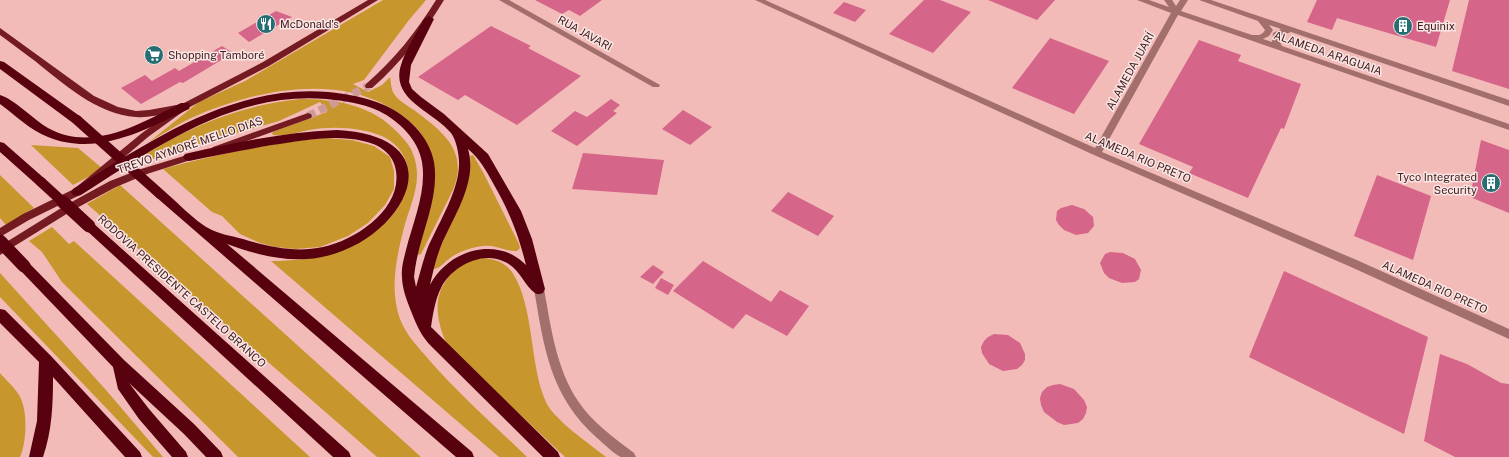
<svg xmlns="http://www.w3.org/2000/svg" width="1509" height="457" font-family="'Public Sans',sans-serif">
	<style>
		.green { fill: #c7962c }
		.building { fill: #d56589 }
		.lines { fill: none; stroke-linecap: round; stroke-linejoin: round }
		.major-tunnel { stroke: #cf9b99; stroke-width: 8; stroke-dasharray: 8 4.5; stroke-linecap: butt }
		.minor { fill: #a26f6d; fill-rule: evenodd }
		.major { fill: #741b22; fill-rule: evenodd }
		.highway { fill: #58010f; fill-rule: evenodd }
		.highway-bridge-far1 { stroke: #58010f; stroke-width: 10 }
		.highway-bridge { stroke: #58010f; stroke-width: 13 }
		.labels { text-anchor: middle; dominant-baseline: central; stroke-width: 3; stroke-linejoin: round; paint-order: stroke }
		.poi-label { font-size: 11px; fill: #3f1c1c; stroke: #fae6e5; text-anchor: start }
		.street-label { font-size: 11px; fill: #3f1c1c; stroke: #fae6e5 }
	</style>
	<rect width="100%" height="100%" fill="#f3bbb8"/>
	<g class="green">
		<path d="M383 0H426L409 20 364 80 353 84 368 92 382 85 390 77C391 81 391 88 393 92 397 100 408 106 414 110 443 132 469 151 453 190L421 254 418 255 416 252C421 234 429 210 431 191 433 181 428 168 426 158 425 152 425 143 423 137 416 124 402 115 389 107 328 72 243 93 183 122 172 128 161 135 149 142L199 102 245 81Z"/>
		<path d="M300 99C333 99 368 104 393 128 400 135 410 144 413 154 423 179 412 200 405 224 397 254 389 289 400 319 406 335 419 348 430 361 460 395 494 425 527 457H499L271 261C291 261 311 259 331 254 339 251 347 245 355 240 364 235 373 231 381 225 397 215 409 192 408 173 408 158 398 144 384 137 362 127 332 126 309 130 298 132 284 137 273 135L272 133 275 131 327 112 320 102 279 121 199 144 153 159 146 154C194 124 244 105 300 99Z"/>
		<path d="M325 138 352 140 374 146 390 157 394 171V189L385 205 368 223 348 236 320 247 296 249 276 247 260 243 240 234 222 216 212 212 163 169C216 154 271 143 325 138Z"/>
		<path d="M31 145 78 148 103 169 73 185Z"/>
		<path d="M473 155 483 172 519 244 520 248 517 251C507 252 495 244 483 246 473 247 461 251 453 256 446 260 442 267 435 269L432 267C442 242 474 180 470 156Z"/>
		<path d="M0 175 34 208 6 225 0 218Z"/>
		<path d="M120 185 421 457H377L87 204Z"/>
		<path d="M52 227 69 244 74 241 310 457H238L62 282 42 252 29 241Z"/>
		<path d="M483 258C494 259 505 262 512 272 535 307 529 365 546 402 554 420 590 444 606 457H565C537 431 510 405 482 379 473 370 456 358 449 348 439 330 432 302 444 284 453 268 465 261 483 258Z"/>
		<path d="M0 273 106 390 163 457H153L0 297Z"/>
		<path d="M0 373C6 380 14 387 19 395 28 409 27 442 20 457H0Z"/>
	</g>
	<g class="building">
		<path d="M535 0H602L580 16 569 10 562 14Z"/>
		<path d="M924 0H940L971 12 933 53 889 34Z"/>
		<path d="M988 0H1055L1037 20Z"/>
		<path d="M1317 0H1450L1436 47 1337 18 1332 30 1307 22Z"/>
		<path d="M1469 0H1509V89L1452 71Z"/>
		<path d="M844 2 866 10 855 22 833 13Z"/>
		<path d="M276 11 292 17 249 42 238 33Z"/>
		<path d="M491 26 531 46 528 48 581 76 517 125 465 95 458 100 418 77Z"/>
		<path d="M1050 38 1109 61 1074 114 1012 88Z"/>
		<path d="M1199 40 1241 55 1238 61 1301 84 1284 129 1281 128 1248 198 1189 173 1193 167 1139 144Z"/>
		<path d="M222 46 233 53 183 83 180 82 141 104 121 88 145 75 152 81 175 68 179 71Z"/>
		<path d="M611 99 620 105 613 111 617 113 577 146 551 131 575 111 587 117Z"/>
		<path d="M683 110 712 127 690 145 662 129Z"/>
		<path d="M1481 140 1509 150V213L1470 197Z"/>
		<path d="M583 153 664 160 657 195 572 189Z"/>
		<path d="M1377 175 1431 196 1413 260 1354 236Z"/>
		<path d="M788 192 834 216 818 236 771 211Z"/>
		<path d="M1072 205 1084 209 1093 217 1094 226 1088 233 1076 235 1064 230 1059 225 1056 220 1057 211 1061 208Z"/>
		<path d="M1110 252 1123 253 1135 259 1141 270 1139 279 1135 282 1122 283 1109 278 1104 273 1100 263 1105 254Z"/>
		<path d="M703 261 771 302 780 290 809 306 787 336 746 314 733 329 673 291Z"/>
		<path d="M653 265 664 272 653 284 640 277Z"/>
		<path d="M1284 271 1428 337 1404 434 1249 357Z"/>
		<path d="M661 278 674 285 668 295 655 288Z"/>
		<path d="M994 334 1008 335 1020 343 1025 354V360L1022 365 1017 369 1003 371 989 364 982 353 981 347 984 341 988 337Z"/>
		<path d="M1440 354 1467 364 1501 383 1509 384V457H1455L1424 441Z"/>
		<path d="M1060 384 1074 389 1084 400 1087 407 1086 413 1083 419 1078 423 1064 425 1057 422 1044 412 1041 405 1040 398 1042 392 1047 387 1053 385Z"/>
	</g>
	<g class="lines">
		<path class="major-tunnel" d="M308 116 369 86"/>
		<g class="minor">
			<path d="M499 0H509L660 85 659 87H653Z"/>
			<path d="M755 0H765L1095 148 1171 13 1137 0H1149L1169 7 1164 0H1172L1176 6 1180 0H1188L1181 11 1252 35C1257 35 1262 36 1265 30L1258 21 1199 0H1211L1509 100V106L1291 32 1280 36V42L1282 46 1509 124V130L1178 15 1102 152 1359 261 1509 329V339L1351 267 1094 155ZM1269 25 1281 29 1273 33 1272 42 1263 39 1269 36 1273 30Z"/>
			<path d="M539 285 543 286 544 289C551 327 556 368 578 401 592 422 614 438 634 453L636 457C632 457 625 457 621 457 615 455 602 442 597 438 550 396 544 348 534 289L535 286Z"/>
		</g>
		<g class="major">
			<path d="M368 0H378L269 66 188 108 148 137 80 195 29 220 0 237V228L23 214 74 189 142 133 170 113C158 115 147 118 136 117 96 114 64 84 35 61 23 52 12 44 0 35V28L94 96 118 107 136 111 149 110 182 104 263 62Z"/>
			<path d="M436 0H444C424 33 401 63 372 88H366L365 86 366 84C394 60 417 31 436 0Z"/>
			<path d="M308 113 311 114 312 116 311 118 216 152 211 149 213 147Z"/>
			<path d="M197 152 202 155 200 157 147 174 116 187 73 210 0 255V246L66 205 110 181 141 169Z"/>
		</g>
		<g class="highway">
			<path d="M429 16 434 19 411 65 409 82 412 89 421 97 444 114 488 154 521 211 532 239 545 289 543 293C540 294 538 295 535 293 525 287 520 269 505 262 482 250 451 267 441 288 435 300 433 314 431 327L558 452 560 457H543L432 347C421 336 417 326 411 311 407 301 402 288 402 277 401 268 404 258 406 250 413 222 427 191 422 162 418 139 399 121 379 111 362 103 344 101 326 99 234 91 155 148 81 195L77 196 73 195 71 192 73 189C150 141 233 84 328 92 347 94 366 97 384 105 407 115 429 136 434 162 440 198 420 234 415 269L414 277 416 287C420 274 423 260 428 247 439 222 460 189 459 162 459 154 456 139 451 133 433 111 390 100 401 65 405 51 417 32 424 19ZM468 149C479 158 486 170 493 183 509 211 518 233 526 265 497 235 448 250 430 285 433 272 436 258 441 246 453 217 478 182 468 149Z"/>
			<path d="M0 61 4 62 81 117 82 120 81 123H73L0 69Z"/>
			<path d="M0 95C14 99 34 120 48 128 92 153 142 123 181 103H189L190 106 189 109C145 130 97 157 48 137 30 130 15 115 0 104Z"/>
			<path d="M337 130C468 137 396 254 307 259 279 261 252 253 227 244L472 452 474 457H456L156 197 154 194 156 191 160 190 164 191C176 201 195 221 208 228 218 234 232 236 243 239 268 247 296 253 323 247 356 240 402 209 396 171 394 154 379 144 363 141 333 134 302 141 272 145 244 150 217 155 189 161L185 160 183 157 185 154 189 153C237 142 287 132 337 130Z"/>
			<path d="M0 142 4 143 45 179 47 182 45 185 41 186 37 185 0 152Z"/>
			<path d="M89 221 93 223 349 452 351 457H333L85 229 83 226 85 223Z"/>
			<path d="M24 261 28 262 124 360 194 424 221 452 223 457H206L184 434 129 383 149 409 186 452 188 457H172L139 419 118 389 113 367 20 270 18 266 20 262Z"/>
			<path d="M0 309 5 310 51 356 140 452 142 457H125L53 377C53 405 52 431 43 457H29L37 421 39 362 0 323Z"/>
		</g>
		<g class="highway-bridge-far1">
			<path d="M77 120 160 194"/>
			<path d="M41 182 64 203"/>
		</g>
		<g class="highway-bridge">
			<path d="M63 202 89 226"/>
			<path d="M0 241 24 266"/>
		</g>
	</g>
	<defs>
		<symbol id="restaurant-disc" viewBox="-11 -11 22 22"><circle r="9.5" fill="#256f74" stroke="#fae6e5"/><path d="M-5-6h1v4h1v-4h1v4h1v-4h1v5L-1.5 .5V6h-2V.5L-5-1ZM5-6V6H3V1.5H1.5Q1.5-4 5-6Z" fill="#fff"/></symbol>
		<symbol id="building-disc" viewBox="-11 -11 22 22"><circle r="9.5" fill="#256f74" stroke="#fae6e5"/><path d="M-4-6H4V6H1V3H-1V6H-4ZM-2.5-4.3h1.7v1.8h-1.7ZM.8-4.3h1.7v1.8H.8ZM-2.5-1h1.7V.8h-1.7ZM.8-1h1.7V.8H.8Z" fill="#fff"/></symbol>
		<symbol id="supermarket-disc" viewBox="-11 -11 22 22"><circle r="9.5" fill="#256f74" stroke="#fae6e5"/><path d="M-6-5.5h2.5l.6 2H6L4.5 2H-2.5L-4.4-4H-6ZM-1.5 3.2a1.3 1.3 0 1 0 .1 0ZM3 3.2a1.3 1.3 0 1 0 .1 0Z" fill="#fff"/></symbol>
	</defs>
	<g fill-rule="evenodd">
		<use href="#restaurant-disc" x="255" y="13" width="22" height="22"/>
		<use href="#building-disc" x="1392" y="15" width="22" height="22"/>
		<use href="#supermarket-disc" x="143" y="44" width="22" height="22"/>
		<use href="#building-disc" x="1480" y="172" width="22" height="22"/>
	</g>
	<g class="labels">
		<g class="poi-label">
			<text x="280" y="24">McDonald's</text>
			<text x="1417" y="26">Equinix</text>
			<text x="168" y="55">Shopping Tamboré</text>
			<text x="1477" y="177" text-anchor="end">Tyco Integrated<tspan x="1477" dy="13">Security</tspan></text>
		</g>
		<g class="street-label">
			<text transform="translate(585 33) rotate(29)">RUA JAVARI</text>
			<text transform="translate(1328 53) rotate(19)">ALAMEDA ARAGUAIA</text>
			<text transform="translate(1130 71) rotate(-61)">ALAMEDA JUARÍ</text>
			<text transform="translate(190 145) rotate(-19)">TREVO AYMORÉ MELLO DIAS</text>
			<text transform="translate(1138 157) rotate(23)">ALAMEDA RIO PRETO</text>
			<text transform="translate(1435 287) rotate(24)">ALAMEDA RIO PRETO</text>
			<text transform="translate(182 291) rotate(42)">RODOVIA PRESIDENTE CASTELO BRANCO</text>
		</g>
	</g>
</svg>
